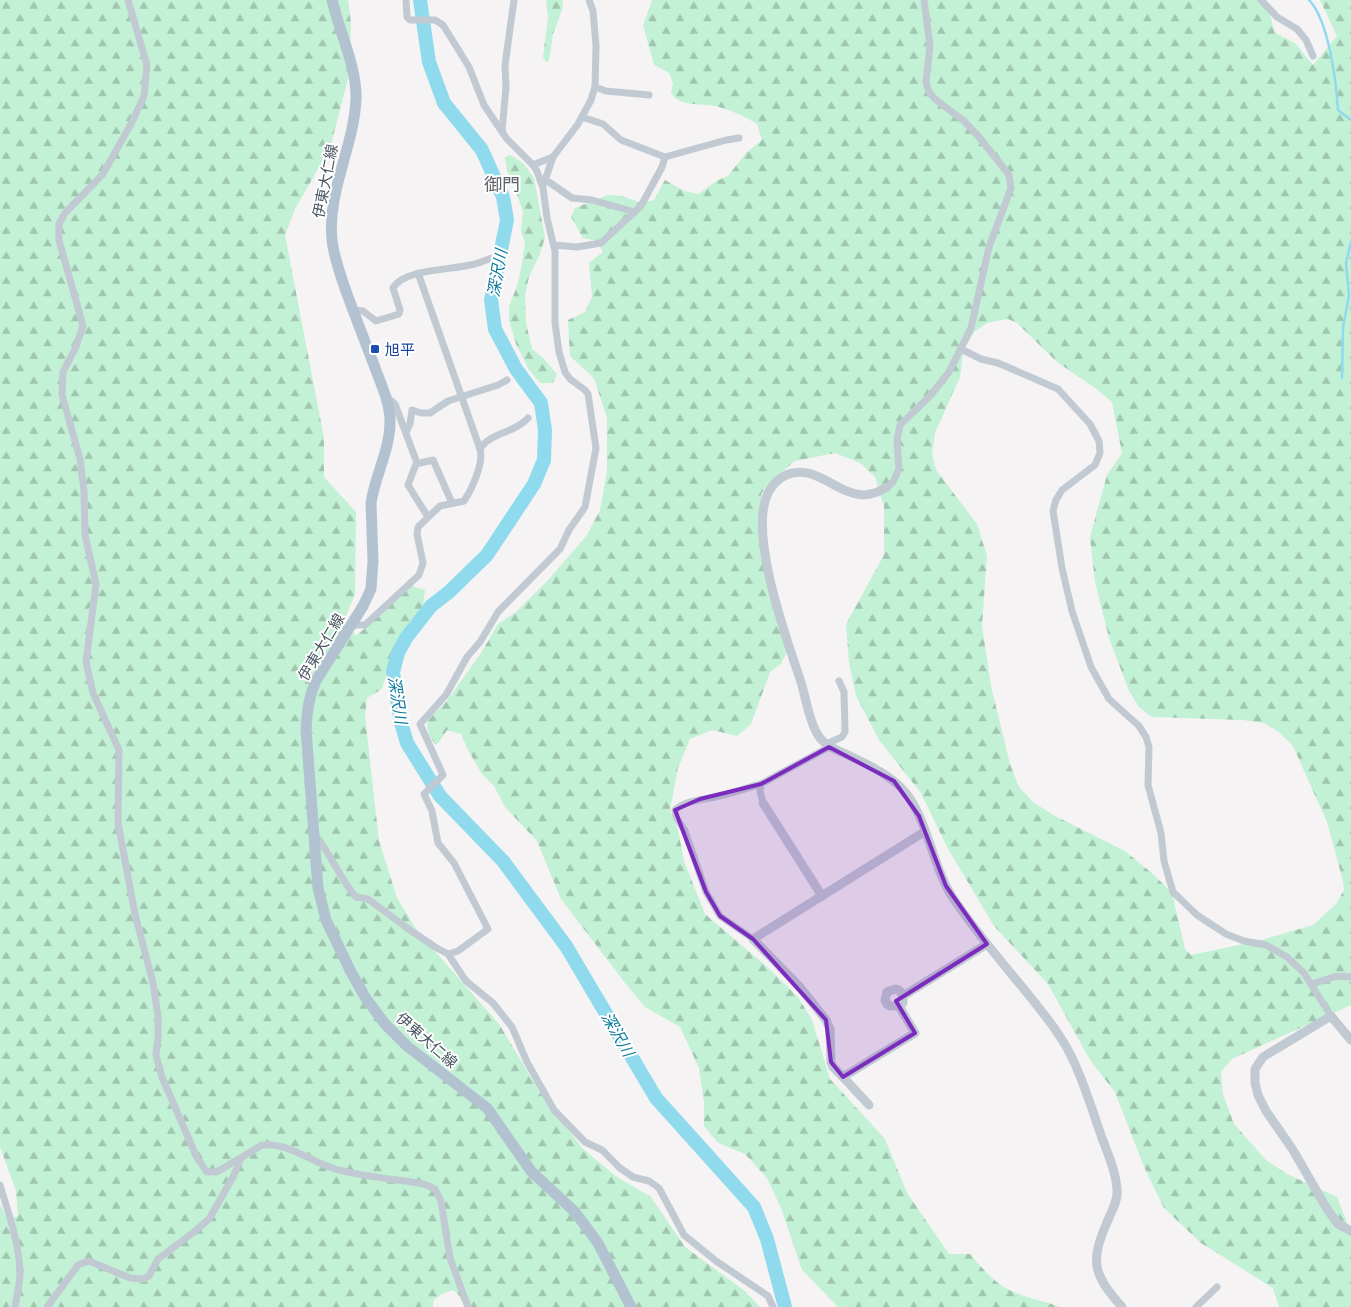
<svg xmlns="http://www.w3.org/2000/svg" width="1351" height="1307" font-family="'PT Sans','Noto Sans JP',sans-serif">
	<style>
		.forest { fill: url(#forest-firs); fill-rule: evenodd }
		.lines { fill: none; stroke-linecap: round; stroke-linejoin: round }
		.stream { stroke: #90daee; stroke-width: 2.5 }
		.river { stroke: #90daee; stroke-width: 14 }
		.minor { stroke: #c1cad2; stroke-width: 7 }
		.tertiary { stroke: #c1cad2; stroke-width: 9 }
		.primary { stroke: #b3c2d1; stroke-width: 11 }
		.marked { fill: #7b2cbf; fill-opacity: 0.2; stroke: #7b2cbf; stroke-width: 4; stroke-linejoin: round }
		.transit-dot { fill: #1a4fb4; stroke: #fff; stroke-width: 2 }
		.labels { text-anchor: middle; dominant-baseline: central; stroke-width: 4; stroke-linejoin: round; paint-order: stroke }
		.street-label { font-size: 15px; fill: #4a5661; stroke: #fff }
		.transit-label { font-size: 15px; fill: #164399; stroke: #fff; text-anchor: start }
		.water-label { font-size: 16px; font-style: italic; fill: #0c7c9b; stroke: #fff }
		.quarter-label { font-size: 18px; fill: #5f6368; stroke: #fff }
	</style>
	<defs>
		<pattern id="forest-firs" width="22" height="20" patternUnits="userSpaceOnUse" patternTransform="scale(1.25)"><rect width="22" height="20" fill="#c3f1d5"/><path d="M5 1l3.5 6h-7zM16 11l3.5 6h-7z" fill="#a0c6b0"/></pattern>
	</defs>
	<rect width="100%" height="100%" fill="#f5f3f3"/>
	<g class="forest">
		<path d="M0 0H348L351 23 348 79 330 148 295 209 285 235 324 438V477L356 512 355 594 344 620 356 636 412 586 425 590 423 606 410 621 393 653 382 689 367 698 365 716 379 841 397 898 418 932 499 1024 541 1094 583 1149 617 1177 651 1197 685 1247 745 1291 760 1307H465L458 1294 453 1290 442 1294 433 1301V1307H0V1204L7 1219 18 1216 16 1191 0 1147Z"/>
		<path d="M546 0H563L562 10 553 34 549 61 546 62 543 57 548 17Z"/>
		<path d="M652 0H1266L1275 33 1295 43 1313 65 1337 36 1320 0H1351V1005L1232 1059 1221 1072 1223 1094 1234 1124 1266 1160 1287 1174 1337 1197 1351 1233V1307H1279L1273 1288 1201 1243 1164 1208 1144 1167 1115 1092 1090 1060 1048 984 994 926 947 847 921 793 879 740 856 696 849 662 846 624 884 555V506L875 477 860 463 835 453 795 461 768 484 761 494 763 542 790 640 788 650 781 664 770 672 751 724 737 736 712 730 690 739 678 768 670 810 678 830 684 861 705 914 765 965 798 997 812 1020 830 1079 885 1139 907 1193 949 1254H970C980 1266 991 1279 1004 1287 1022 1298 1042 1300 1060 1307H838L802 1270 781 1208 767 1178 745 1154 718 1143 704 1126V1103L699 1068 680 1027 645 1007 625 983 561 899 537 841 505 807 494 786 482 774 468 750 461 734 447 730 440 741 436 745 430 737 427 727 428 720 447 701 481 653 498 624 516 612 549 579 587 535 600 510 607 471V418L594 378 570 356 568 320 585 312 592 297 589 263 603 252 597 241 583 238 571 217 575 208 608 195 622 196 641 203 654 200 665 180 684 191 699 194 716 181 728 176 746 153 762 140 757 124C743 116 730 109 714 106 698 103 681 107 671 93L673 83 669 73 654 65 643 25ZM1008 319 1017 323 1057 362 1098 390 1112 402 1122 453 1107 475 1090 537 1095 582 1109 638 1129 691 1139 707 1152 717 1243 720 1264 723 1279 732 1293 746 1327 822 1343 881 1344 890 1336 904 1313 925 1258 941 1191 955 1185 949 1172 893 1153 874 1125 851 1053 815 1033 802 1019 787 1010 764 991 686 982 626 987 556 977 524 936 470 932 454 935 433 960 377 963 352 974 332 987 323Z"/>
		<path d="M510 155 523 163 534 178 545 237 540 254 529 277 525 295 526 323 532 349 543 358 557 374 553 383H540L529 370 516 344 509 320V307L518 283 522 263 525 243 521 231 523 212 512 179 507 171 505 157Z"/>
	</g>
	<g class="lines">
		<g class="stream">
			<path d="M1309 0C1329 21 1336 81 1338 110L1351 120"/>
			<path d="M1342 378 1343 327 1349 296 1346 263 1351 242"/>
		</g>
		<path class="river" d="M420 0 429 62 444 103 482 150 503 197 507 220 491 300 495 329 516 369 541 403 545 430 544 460 534 484 487 555 449 592 431 606 406 638 398 653 393 672 400 719 407 743 440 796 503 861 566 946 656 1098 754 1207 767 1239 785 1307"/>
		<g class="minor">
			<path d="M128 0 147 65 144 96 132 122 103 174 65 213 59 224V240L83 326 75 349 63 372 62 395 80 459 84 491 85 535 96 584 86 662 93 693 119 750 118 823 135 914 153 983 158 1016V1039L156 1055 162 1077 178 1114 197 1158 207 1172H216L222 1169 262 1145C288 1142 311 1162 335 1169 364 1177 395 1179 424 1184L435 1189 441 1201 450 1258 468 1307"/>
			<path d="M406 0 407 17 410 20H435L443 25 469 67 484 105 492 117 507 139 533 165 537 171 543 188 547 218 555 251V323L559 352 565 372 570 379 585 390 588 394 596 448 585 507 569 530 560 549 498 612 480 642 467 657 446 695 420 724 443 775 424 794 432 811 438 843 454 863 488 929 458 951 448 954"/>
			<path d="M1261 0 1277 17 1297 29 1306 40 1313 56"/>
			<path d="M595 87 606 91 649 95"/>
			<path d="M582 117 603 124 621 140 665 157 726 140 739 138"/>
			<path d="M502 131 506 87 505 65 514 0"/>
			<path d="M533 165 553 157 578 124 591 100 595 87 596 46 593 11 589 0"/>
			<path d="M546 180 572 198 592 200 635 212"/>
			<path d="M544 183 553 157"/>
			<path d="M554 245 577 247 601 243 641 206 662 167 665 157"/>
			<path d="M353 310 363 311 376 321 399 314 400 310 393 288C403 269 451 270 470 265 478 264 485 260 492 258"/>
			<path d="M961 349 981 359 998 363 1058 389 1090 424 1099 441 1100 453 1095 465 1062 490 1056 500 1053 511 1062 568 1072 611 1091 667 1109 699 1139 726 1146 737 1149 747 1148 785 1161 833 1164 861 1173 892 1197 915 1226 934 1244 941 1266 945 1287 957 1304 973 1331 1016"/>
			<path d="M385 395 395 404 417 463"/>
			<path d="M406 432 410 424 412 410 421 413H430L448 401 498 385 507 380"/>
			<path d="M480 449C491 432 515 433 528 418"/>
			<path d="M887 487 893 482 899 469 897 440 900 425 930 396 949 372 971 328 989 247 1011 188 1009 175 979 137 964 121 935 99 929 92 926 82 930 46 924 0"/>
			<path d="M428 517 408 485 416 464 433 460 452 503"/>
			<path d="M351 625H365L419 575 423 563 417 534 418 527 440 506 464 501C472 489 484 463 480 449L418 273"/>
			<path d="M826 744 842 737 845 732 844 692 839 681"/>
			<path d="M763 803 760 791 761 784 829 747"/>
			<path d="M314 834C331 853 339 878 356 897L368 899 407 928 435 947 448 954 466 981 493 1003 512 1027 527 1062 554 1110 585 1142 602 1150 620 1168 633 1177 649 1181 659 1188 684 1235 716 1261 768 1296 773 1307"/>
			<path d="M753 939 720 916 706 892 685 831 676 817 675 810C685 800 702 800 715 797 731 794 746 788 761 784"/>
			<path d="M1312 984 1337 976 1351 977"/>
			<path d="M0 1185C9 1215 20 1245 20 1276 19 1286 17 1297 15 1307"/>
			<path d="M47 1307 78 1265 89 1261 130 1278 143 1279 149 1276 158 1259 194 1232 209 1219 233 1177 241 1158"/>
			<path d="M1196 1307 1217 1287"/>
		</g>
		<g class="tertiary">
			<path d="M887 487C879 492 872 495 862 495 835 493 815 463 786 475 779 478 771 486 768 493 748 534 787 640 801 682 806 699 810 725 820 738 828 748 842 752 852 757 872 766 893 777 906 793 930 825 932 868 955 901 978 935 1006 967 1032 999 1047 1018 1064 1039 1074 1062 1085 1086 1093 1112 1102 1138 1108 1154 1116 1172 1117 1190 1118 1201 1112 1210 1108 1220 1090 1261 1092 1273 1122 1307"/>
			<path d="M763 803 822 896"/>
			<path d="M924 832 753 939 800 987 826 1020 830 1029 831 1062 833 1067 843 1077 915 1033 899 1006 903 1003V996L987 944"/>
			<path d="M899 1006H890L887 1004 885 1000 887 992 895 989 899 990 903 996"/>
			<path d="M1351 1040 1331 1016 1263 1057 1255 1069V1083L1258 1095 1266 1111 1293 1150 1327 1209 1338 1224 1351 1231"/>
			<path d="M843 1077 869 1105"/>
		</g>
		<path class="primary" d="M332 0C339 31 357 67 356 99 354 147 327 191 332 240 334 258 341 277 347 294 356 318 365 342 374 365 380 382 389 400 390 419 391 448 375 475 371 503L373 561 371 589 363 606 317 679C309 695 307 711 306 730L318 888 326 920 350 970 365 997 385 1024 407 1046 487 1108 531 1171 575 1212 598 1243 631 1307"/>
	</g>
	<path class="marked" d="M829 747 894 781 919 816 946 886 987 944 896 1001 915 1033 843 1077 831 1062 826 1020 753 939 720 916 706 892 675 810 700 799 761 784Z"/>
	<rect class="transit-dot" x="370" y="344" width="10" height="10" rx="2.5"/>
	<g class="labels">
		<g class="street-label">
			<text transform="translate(325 181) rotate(-79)">伊東大仁線</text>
			<text transform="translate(321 647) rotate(-59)">伊東大仁線</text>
			<text transform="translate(427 1040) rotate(41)">伊東大仁線</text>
		</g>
		<g class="transit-label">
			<text x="385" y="349">旭平</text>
		</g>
		<g class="water-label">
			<text transform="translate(497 273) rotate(-80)">深沢川</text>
			<text transform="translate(398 700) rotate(81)">深沢川</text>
			<text transform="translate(618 1034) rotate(60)">深沢川</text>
		</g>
		<g class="quarter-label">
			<text x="502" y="184">御門</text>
		</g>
	</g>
</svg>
